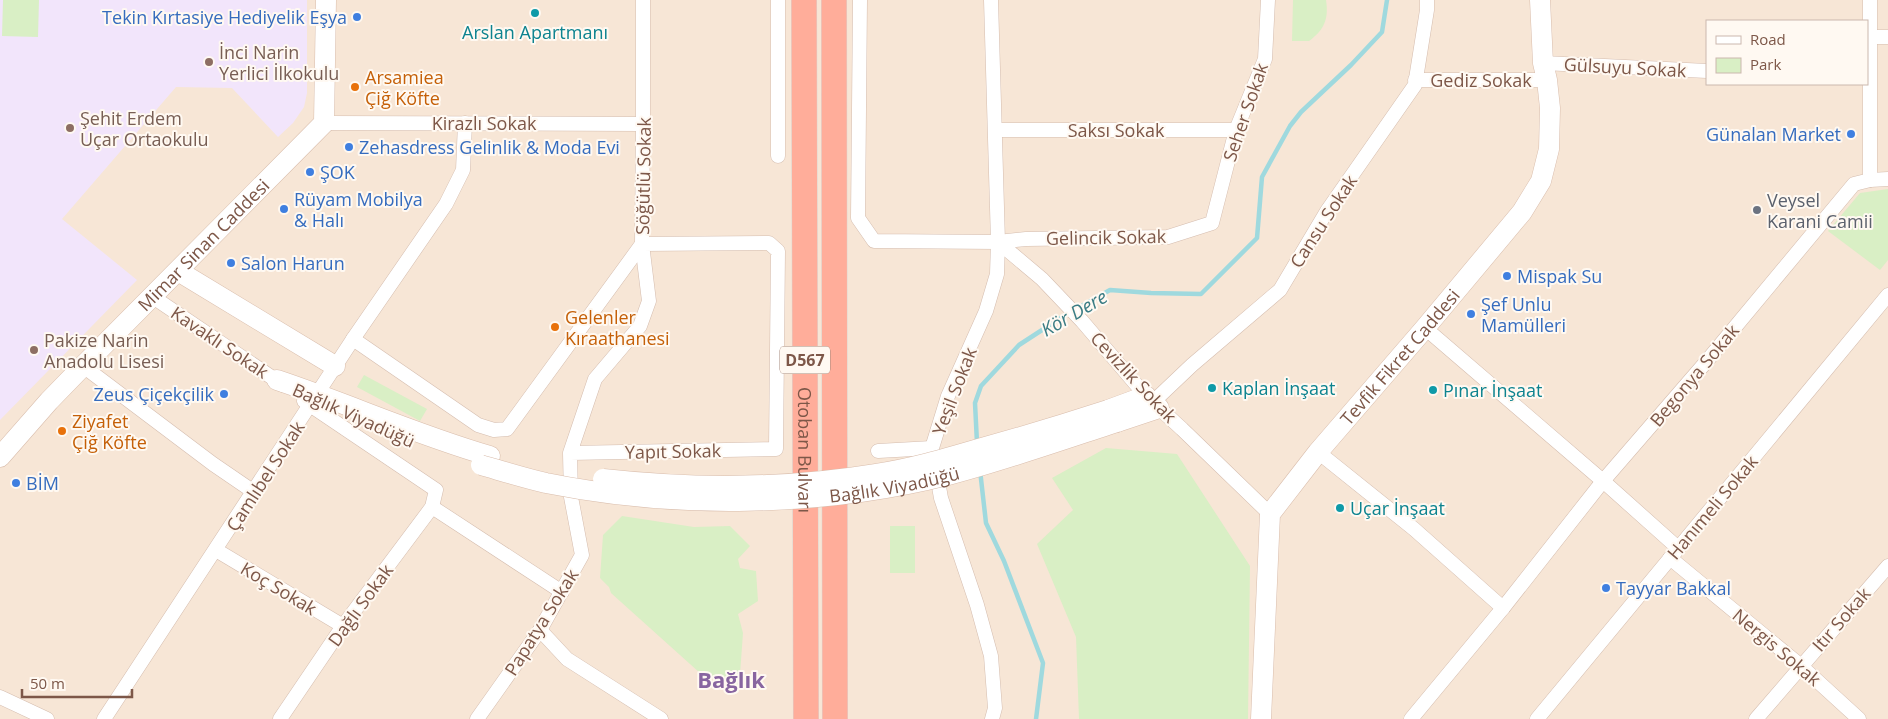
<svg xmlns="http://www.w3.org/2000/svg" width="1888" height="719" font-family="'Open Sans',sans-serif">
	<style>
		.residential { fill: #f7e6d6; fill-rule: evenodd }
		.education { fill: #f2e5fb }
		.green { fill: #d9efc5 }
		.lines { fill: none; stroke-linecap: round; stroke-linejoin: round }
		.stream { stroke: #9fd9de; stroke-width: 4.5 }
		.street-casing { stroke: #d5bdaf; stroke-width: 15 }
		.secondary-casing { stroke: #d9bdac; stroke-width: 21 }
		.highway-casing { stroke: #ddd3cf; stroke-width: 26 }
		.street { stroke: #fff; stroke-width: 14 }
		.secondary { stroke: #fff; stroke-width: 20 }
		.highway { stroke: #ffad9a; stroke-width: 25 }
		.secondary-bridge-casing { stroke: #d9bdac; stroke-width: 21; stroke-linecap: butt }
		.secondary-bridge { stroke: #fff; stroke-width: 20 }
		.culture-dot { fill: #0f9aa8; stroke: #fff9f2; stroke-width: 2 }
		.shop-dot { fill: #3f7fe0; stroke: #fff9f2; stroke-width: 2 }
		.education-dot { fill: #8d6e63; stroke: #fff9f2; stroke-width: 2 }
		.food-dot { fill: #e8710a; stroke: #fff9f2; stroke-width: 2 }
		.worship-dot { fill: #6b7280; stroke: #fff9f2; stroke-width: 2 }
		.labels { text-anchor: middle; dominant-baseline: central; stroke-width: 4; stroke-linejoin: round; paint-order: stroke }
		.shield { fill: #fff9f2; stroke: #a4887b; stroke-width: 1 }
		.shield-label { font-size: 16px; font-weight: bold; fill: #7d5748 }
		.shop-label { font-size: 18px; fill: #366cbe; stroke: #fff9f2; text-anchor: start }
		.culture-label { font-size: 18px; fill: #0d838f; stroke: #fff9f2; text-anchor: start }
		.education-label { font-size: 18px; fill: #785e54; stroke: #fff9f2; text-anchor: start }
		.street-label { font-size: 18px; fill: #7d5748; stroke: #fff9f2 }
		.food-label { font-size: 18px; fill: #c56008; stroke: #fff9f2; text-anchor: start }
		.worship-label { font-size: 18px; fill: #5b616d; stroke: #fff9f2; text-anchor: start }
		.water-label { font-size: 19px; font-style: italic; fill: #3a7c84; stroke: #fff9f2 }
		.district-label { font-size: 22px; font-weight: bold; fill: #8865a0; stroke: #fff9f2 }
	</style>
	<rect width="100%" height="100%" fill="#fff5e9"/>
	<path class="residential" d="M0 0H1888V719H0ZM1707 21H1867V84H1707Z"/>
	<path class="education" d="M0 0H307V93L304 107 293 123 278 137 232 88 176 87 62 219 137 280 0 420Z"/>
	<g class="green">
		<path d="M3 0H39L38 37 2 36Z"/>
		<path d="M1293 0H1326C1329 19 1324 30 1309 41H1292Z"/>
		<path d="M1888 189V260L1880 270 1828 231 1860 193Z"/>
		<path d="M364 375 427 409 420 421 357 387Z"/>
		<path d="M1106 448 1177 454 1250 566 1248 719H1079L1076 637 1037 544 1073 510 1052 478Z"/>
		<path d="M622 516 694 527 730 526 750 546 738 559 740 568 756 571 758 601 738 614 743 633 739 688 700 673 611 593 609 587 600 578 603 535Z"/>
		<rect x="890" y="526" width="25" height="47"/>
	</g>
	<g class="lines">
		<g class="stream">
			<path d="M977 443 975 403 981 386 1019 345 1062 317 1110 290 1151 293 1201 294 1257 238 1262 177 1290 126 1301 112 1351 65 1382 32 1387 0"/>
			<path d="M980 470 986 523 1004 561 1043 663 1036 719"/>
		</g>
		<defs>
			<g id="street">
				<path d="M860 0 858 218 874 241 998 242 1026 239 1168 237 1212 223 1236 130 1265 59 1268 0"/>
				<path d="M991 0 998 242 997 274 986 311 948 396 932 448 941 498 977 605 991 656 995 708 992 719"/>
				<path d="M1870 37H1888"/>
				<path d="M1543 63 1707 71"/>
				<path d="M1415 80H1547"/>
				<path d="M324 123 643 124"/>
				<path d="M996 130H1236"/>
				<path d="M778 156V0"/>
				<path d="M1870 180 1888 179"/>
				<path d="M998 242 1042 279 1082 321 1146 396 1182 429 1270 514"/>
				<path d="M153 297 283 385"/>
				<path d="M1425 328 1603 481 1678 548"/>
				<path d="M353 339 478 425 494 430 507 429 642 244 643 124V0"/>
				<path d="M83 366 213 464 254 492"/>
				<path d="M1153 402 1192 365 1280 290 1327 211 1415 85 1427 10V0"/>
				<path d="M878 451 932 448"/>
				<path d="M1318 452 1414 529 1503 608"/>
				<path d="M432 507 562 592"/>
				<path d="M216 550 343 626"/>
				<path d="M1670 558 1801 666 1859 719"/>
				<path d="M540 630 567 659 661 719"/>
				<path d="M0 697 47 719"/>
				<path d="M104 719 353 339 446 204 463 170 465 123"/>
				<path d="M280 719 343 626 432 507 436 490 304 401"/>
				<path d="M477 719 540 630 582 555 571 497 570 453 595 379 640 326 649 301 642 244 769 243 778 251 776 449 570 453"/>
				<path d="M1411 719 1503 608 1603 481 1706 362 1854 184 1870 180V0"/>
				<path d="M1537 719 1888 295"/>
				<path d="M1756 719 1888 566"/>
			</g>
			<g id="secondary">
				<path d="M178 271 335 366"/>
				<path d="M277 380C349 404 417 435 490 456"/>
				<path d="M1108 410 1146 396"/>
				<path d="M1117 422 1159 408"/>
				<path id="s1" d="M0 457 49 401 83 366 324 123 326 0"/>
				<path id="s2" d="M1261 719 1270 514 1318 452 1425 328 1522 212 1541 181 1549 149 1550 108 1547 80 1543 63 1540 0"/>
			</g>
			<g id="highway">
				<path id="s3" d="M804 0 806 719"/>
				<path d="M834 0 835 719"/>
			</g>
		</defs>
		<use href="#street" class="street-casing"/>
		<use href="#secondary" class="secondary-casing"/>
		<use href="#highway" class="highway-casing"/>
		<use href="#street" class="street"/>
		<use href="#secondary" class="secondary"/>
		<use href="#highway" class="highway"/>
		<defs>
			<g id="secondary-bridge">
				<path id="s4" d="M481 465C502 471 524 478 546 483 675 509 820 507 948 475 1005 460 1061 440 1117 422"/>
				<path d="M603 479C694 489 784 489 875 474 910 469 944 459 978 449 1022 437 1065 424 1108 410"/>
			</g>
		</defs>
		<use href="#secondary-bridge" class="secondary-bridge-casing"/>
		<use href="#secondary-bridge" class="secondary-bridge"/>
	</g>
	<g class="culture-dot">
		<circle cx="535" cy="13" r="5"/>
		<circle cx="1212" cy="388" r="5"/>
		<circle cx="1433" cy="390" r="5"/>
		<circle cx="1340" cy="508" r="5"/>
	</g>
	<g class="shop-dot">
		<circle cx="357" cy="17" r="5"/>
		<circle cx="1851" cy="134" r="5"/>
		<circle cx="349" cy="147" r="5"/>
		<circle cx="310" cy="172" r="5"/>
		<circle cx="284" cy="209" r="5"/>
		<circle cx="231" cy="263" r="5"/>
		<circle cx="1507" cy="276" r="5"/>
		<circle cx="1471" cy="314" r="5"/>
		<circle cx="224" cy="394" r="5"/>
		<circle cx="16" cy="483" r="5"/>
		<circle cx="1606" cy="588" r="5"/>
	</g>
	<g class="education-dot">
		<circle cx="209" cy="62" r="5"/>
		<circle cx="70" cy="128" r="5"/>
		<circle cx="34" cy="350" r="5"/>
	</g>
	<g class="food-dot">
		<circle cx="355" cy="87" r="5"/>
		<circle cx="555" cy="327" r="5"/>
		<circle cx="62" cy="431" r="5"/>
	</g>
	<circle class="worship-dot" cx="1757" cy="210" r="5"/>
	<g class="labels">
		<rect class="shield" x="780" y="346.5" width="50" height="27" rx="4"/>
		<g class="shield-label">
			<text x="805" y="360">D567</text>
		</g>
		<g class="shop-label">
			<text x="347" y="17" text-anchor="end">Tekin Kırtasiye Hediyelik Eşya</text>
			<text x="1841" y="134" text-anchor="end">Günalan Market</text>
			<text x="359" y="147">Zehasdress Gelinlik &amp; Moda Evi</text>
			<text x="320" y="172">ŞOK</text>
			<text x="294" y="199">Rüyam Mobilya<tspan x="294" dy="21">&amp; Halı</tspan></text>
			<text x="241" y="263">Salon Harun</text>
			<text x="1517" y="276">Mispak Su</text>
			<text x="1481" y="304">Şef Unlu<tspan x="1481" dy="21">Mamülleri</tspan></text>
			<text x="214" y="394" text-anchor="end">Zeus Çiçekçilik</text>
			<text x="26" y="483">BİM</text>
			<text x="1616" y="588">Tayyar Bakkal</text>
		</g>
		<g class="culture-label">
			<text x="535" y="32" text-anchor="middle">Arslan Apartmanı</text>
			<text x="1222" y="388">Kaplan İnşaat</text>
			<text x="1443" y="390">Pınar İnşaat</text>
			<text x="1350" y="508">Uçar İnşaat</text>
		</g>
		<g class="education-label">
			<text x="219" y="52">İnci Narin<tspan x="219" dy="21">Yerlici İlkokulu</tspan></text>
			<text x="80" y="118">Şehit Erdem<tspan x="80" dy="21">Uçar Ortaokulu</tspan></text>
			<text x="44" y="340">Pakize Narin<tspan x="44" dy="21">Anadolu Lisesi</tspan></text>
		</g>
		<g class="street-label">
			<text transform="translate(1625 67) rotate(3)">Gülsuyu Sokak</text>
			<text x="1481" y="80">Gediz Sokak</text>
			<text transform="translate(1245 112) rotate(-71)">Seher Sokak</text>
			<text x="484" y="123">Kirazlı Sokak</text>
			<text x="1116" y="130">Saksı Sokak</text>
			<text transform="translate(643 176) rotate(-89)">Söğütlü Sokak</text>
			<text transform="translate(1323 221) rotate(-57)">Cansu Sokak</text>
			<text transform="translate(1106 237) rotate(-1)">Gelincik Sokak</text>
			<text stroke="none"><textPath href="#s1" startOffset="294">Mimar Sinan Caddesi</textPath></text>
			<text transform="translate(220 342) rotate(34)">Kavaklı Sokak</text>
			<text stroke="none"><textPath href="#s2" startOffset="409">Tevfik Fikret Caddesi</textPath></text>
			<text transform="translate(1694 375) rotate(-50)">Begonya Sokak</text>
			<text transform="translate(1134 377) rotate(47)">Cevizlik Sokak</text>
			<text transform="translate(954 391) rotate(-69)">Yeşil Sokak</text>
			<text transform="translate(354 415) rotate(24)">Bağlık Viyadüğü</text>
			<text stroke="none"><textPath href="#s3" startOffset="450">Otoban Bulvarı</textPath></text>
			<text transform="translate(673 451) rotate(-1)">Yapıt Sokak</text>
			<text transform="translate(265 476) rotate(-57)">Çamlıbel Sokak</text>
			<text stroke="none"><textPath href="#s4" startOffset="418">Bağlık Viyadüğü</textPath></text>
			<text transform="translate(1712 507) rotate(-50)">Hanımeli Sokak</text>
			<text transform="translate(279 588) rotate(31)">Koç Sokak</text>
			<text transform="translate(360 605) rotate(-54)">Dağlı Sokak</text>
			<text transform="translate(1841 619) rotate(-49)">Itır Sokak</text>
			<text transform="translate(541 622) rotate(-58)">Papatya Sokak</text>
			<text transform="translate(1777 647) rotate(40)">Nergis Sokak</text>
		</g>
		<g class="food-label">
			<text x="365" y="77">Arsamiea<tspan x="365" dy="21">Çiğ Köfte</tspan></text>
			<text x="565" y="317">Gelenler<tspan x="565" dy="21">Kıraathanesi</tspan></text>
			<text x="72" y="421">Ziyafet<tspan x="72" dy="21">Çiğ Köfte</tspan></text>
		</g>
		<g class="worship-label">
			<text x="1767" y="200">Veysel<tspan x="1767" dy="21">Karani Camii</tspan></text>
		</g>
		<g class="water-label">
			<text transform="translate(1074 313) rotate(-30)">Kör Dere</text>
		</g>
		<g class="district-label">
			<text x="731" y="679">Bağlık</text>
		</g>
	</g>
	<rect x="1706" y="20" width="162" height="65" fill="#fff9f2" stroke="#cbb8ae"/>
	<rect x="1716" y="36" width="25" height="8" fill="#ffffff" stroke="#cbb8ae"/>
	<text x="1750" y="45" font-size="15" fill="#7d5748">Road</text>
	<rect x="1716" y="58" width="25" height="15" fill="#d9efc5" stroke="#cbb8ae"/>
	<text x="1750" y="70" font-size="15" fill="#7d5748">Park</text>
	<path d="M22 689v8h110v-8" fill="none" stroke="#7d5748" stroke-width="2.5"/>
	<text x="30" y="689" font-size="15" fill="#7d5748" stroke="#fff9f2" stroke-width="4" paint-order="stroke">50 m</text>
</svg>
